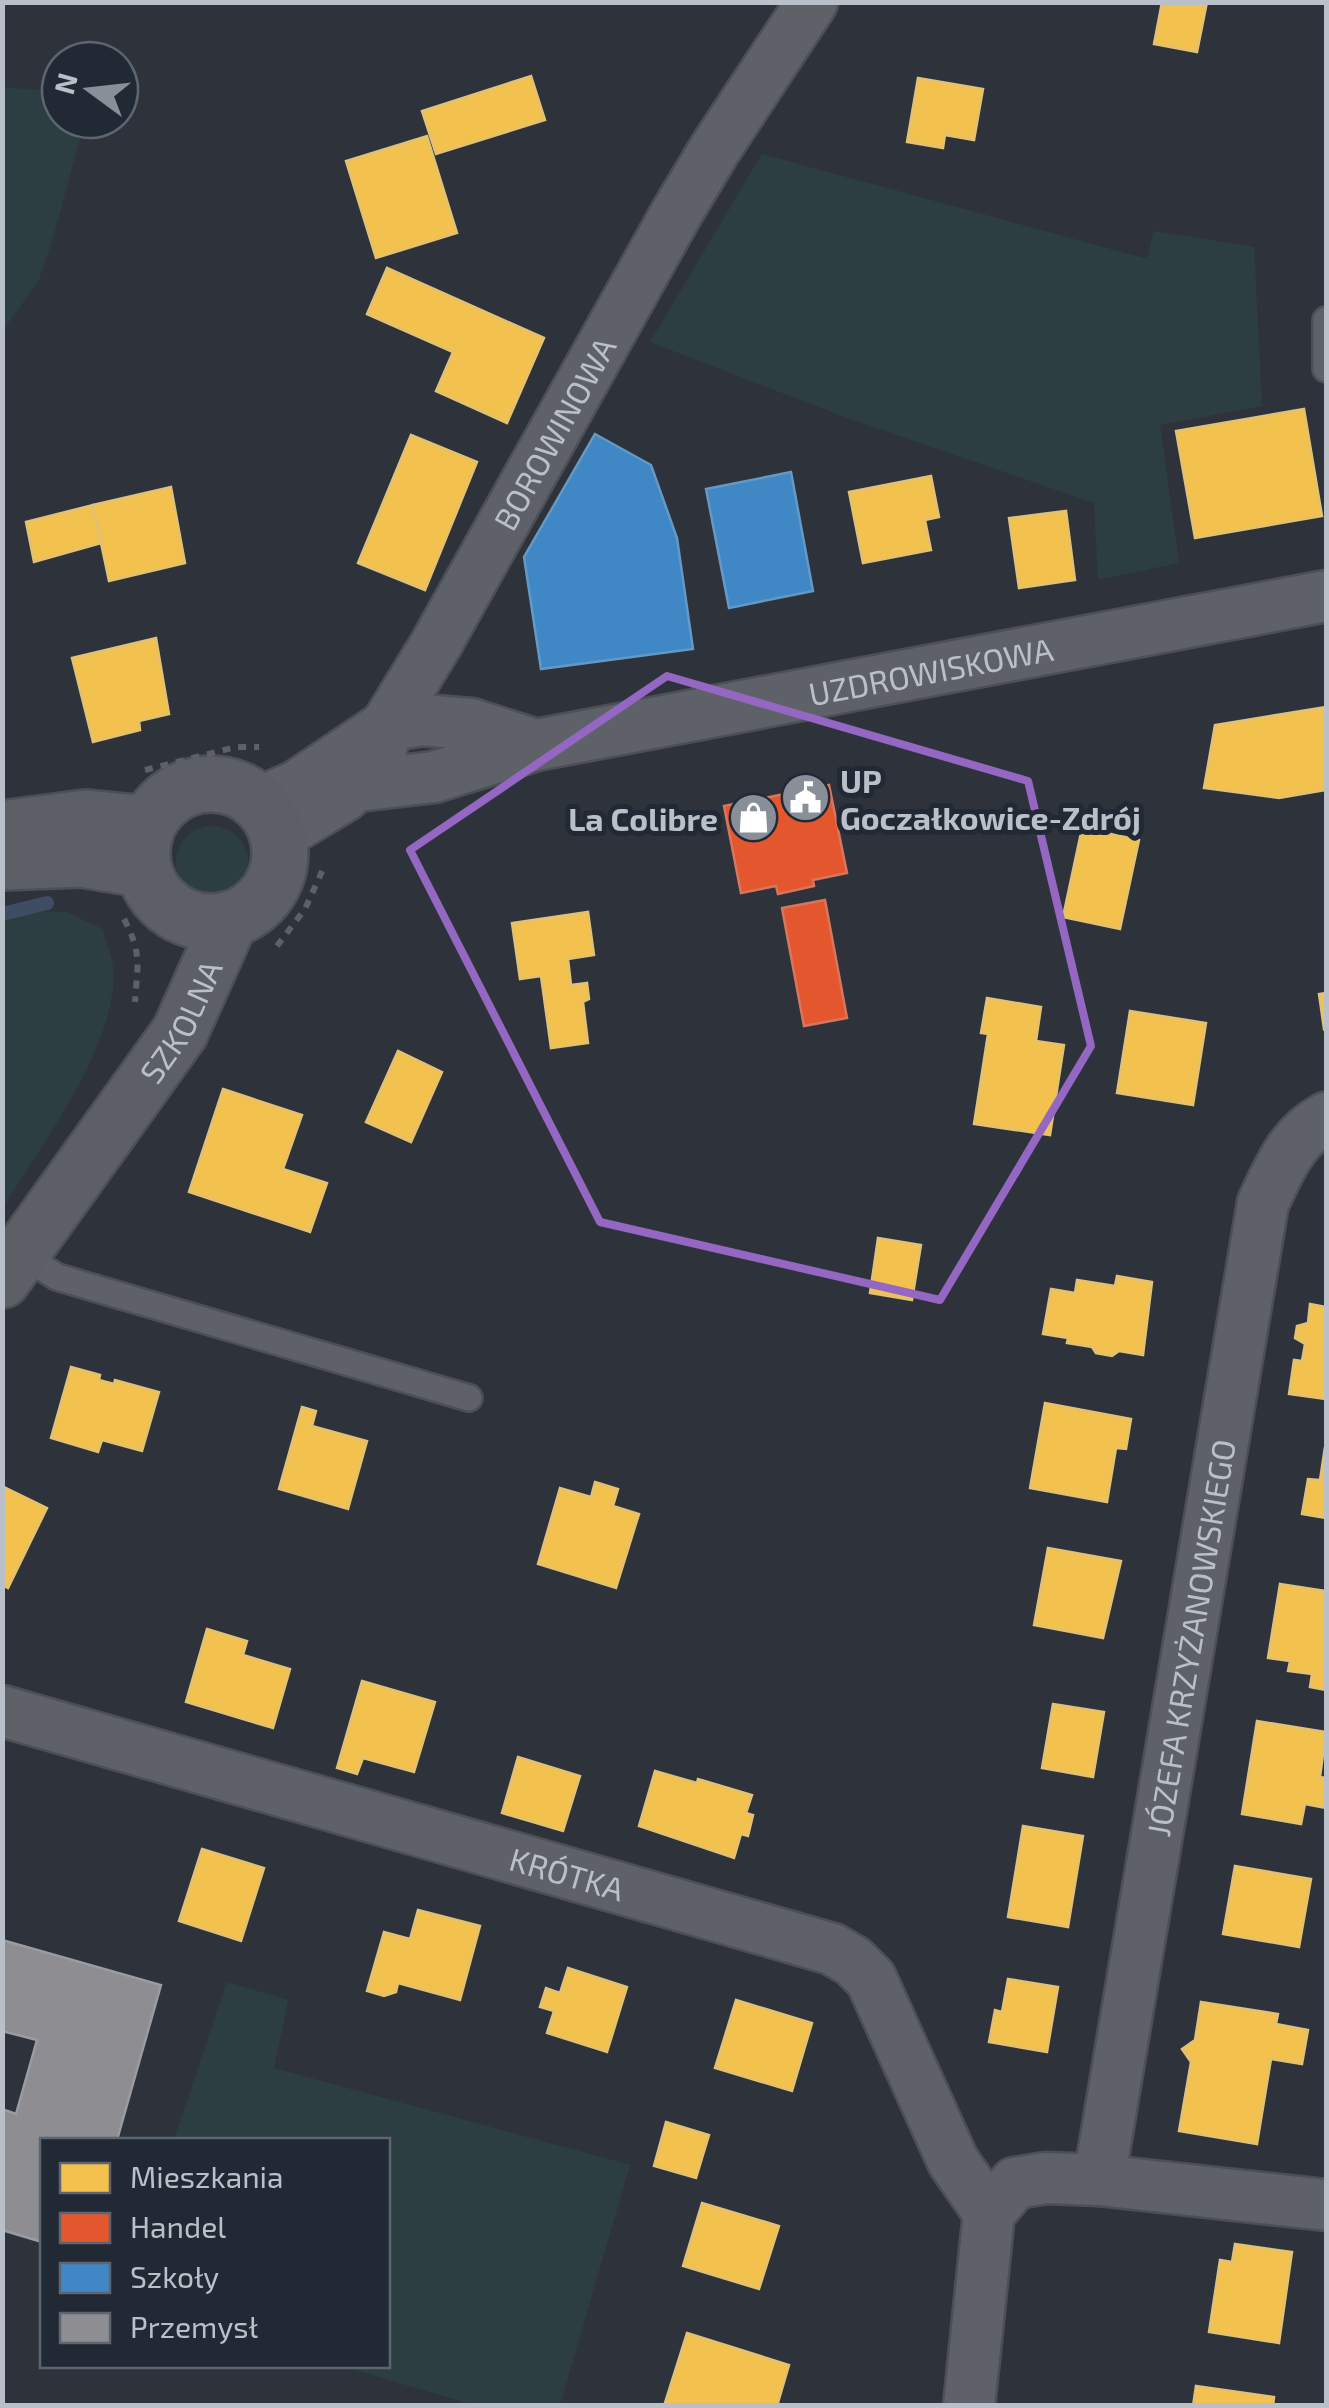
<svg xmlns="http://www.w3.org/2000/svg" width="1329" height="2408" font-family="'Exo 2',sans-serif">
	<style>
		.green { fill: #2c3e41 }
		.homes { fill: #f2c14e; stroke: #e1c173; stroke-width: 2.5 }
		.shops { fill: #e4572e; stroke: #d7765d; stroke-width: 2.5 }
		.schools { fill: #3f88c5; stroke: #6499c6; stroke-width: 2.5 }
		.industry { fill: #8d8d92; stroke: #9a9ca3; stroke-width: 2.5 }
		.lines { fill: none; stroke-linecap: round; stroke-linejoin: round }
		.stream { stroke: #3e4d63; stroke-width: 14 }
		.lane-casing { stroke: #4c4f55; stroke-width: 30 }
		.street-casing { stroke: #4c4f55; stroke-width: 55 }
		.secondary-casing { stroke: #4c4f55; stroke-width: 60 }
		.path { stroke: #5c6166; stroke-width: 6; stroke-dasharray: 8 8; stroke-linecap: butt }
		.lane { stroke: #5e6268; stroke-width: 25 }
		.street { stroke: #5e6268; stroke-width: 50 }
		.secondary { stroke: #5c6066; stroke-width: 55 }
		.marked { fill: none; stroke: #9467c3; stroke-width: 8; stroke-linejoin: round }
		.labels { text-anchor: middle; dominant-baseline: central; stroke-width: 10; stroke-linejoin: round; paint-order: stroke }
		.street-label { font-size: 32px; fill: #b9c0ca; stroke: #212935 }
		.poi-label { font-size: 32px; font-weight: bold; fill: #b9c0ca; stroke: #212935; text-anchor: start }
	</style>
	<rect width="100%" height="100%" fill="#2e333b"/>
	<g class="green">
		<path d="M2 87 60 92V120H85L52 241 38 282 3 330Z"/>
		<path d="M762 154 1147 259 1154 231 1254 247 1262 406 1160 425 1179 563 1098 580 1094 503 842 416 650 342Z"/>
		<circle cx="212" cy="862" r="36"/>
		<path d="M3 910 67 912 102 929C106 941 111 954 113 966 120 1043 41 1144 3 1208Z"/>
		<path d="M227 1982 288 2000 274 2068 630 2165 560 2405H474L342 2366H388V2140H174Z"/>
	</g>
	<g class="homes">
		<path d="M1162 2H1207L1197 52 1154 44Z"/>
		<path d="M531 76 545 120 436 154 422 111Z"/>
		<path d="M918 78 983 89 974 140 945 135 943 148 907 142Z"/>
		<path d="M427 136 457 233 376 258 346 161Z"/>
		<path d="M387 268 544 338 507 423 436 391 453 352 367 314Z"/>
		<path d="M1304 409 1322 516 1195 538 1176 431Z"/>
		<path d="M411 435 477 462 425 590 358 563Z"/>
		<path d="M931 476 939 517 925 520 931 550 863 563 849 492Z"/>
		<path d="M171 487 185 563 109 581 93 505Z"/>
		<path d="M93 505 101 543 34 562 26 522Z"/>
		<path d="M1066 511 1075 580 1019 588 1009 518Z"/>
		<path d="M156 638 169 714 139 721 140 730 93 742 72 658Z"/>
		<path d="M1326 707V790L1279 798 1204 788 1215 725Z"/>
		<path d="M1082 828 1139 840 1120 929 1063 917Z"/>
		<path d="M588 912 594 955 568 959 571 985 587 983 589 999 583 1002 588 1043 551 1048 541 976 520 979 512 923Z"/>
		<path d="M1326 993V1028L1324 1029 1319 994Z"/>
		<path d="M987 998 1041 1007 1036 1041 1064 1045 1050 1135 974 1124 988 1034 981 1033Z"/>
		<path d="M1130 1011 1206 1023 1193 1105 1117 1093Z"/>
		<path d="M398 1051 442 1072 411 1142 366 1122Z"/>
		<path d="M223 1089 302 1115 283 1169 327 1183 310 1232 189 1192Z"/>
		<path d="M878 1238 921 1245 912 1300 870 1293Z"/>
		<path d="M1117 1276 1152 1282 1143 1355 1119 1351 1112 1356 1096 1353 1092 1347 1067 1343 1068 1338 1043 1334 1051 1289 1075 1293 1077 1280 1115 1286Z"/>
		<path d="M1310 1304 1326 1307V1399L1289 1394 1294 1360 1302 1361 1305 1344 1295 1338 1297 1326 1308 1323Z"/>
		<path d="M71 1367 100 1375 99 1380 114 1384 115 1380 159 1392 142 1451 102 1440 98 1452 51 1438Z"/>
		<path d="M1045 1403 1131 1419 1126 1449 1116 1448 1107 1502 1030 1488Z"/>
		<path d="M302 1407 316 1411 312 1426 367 1441 348 1509 279 1489Z"/>
		<path d="M1325 1447 1326 1518 1302 1514 1308 1479 1320 1480Z"/>
		<path d="M595 1482 618 1489 613 1506 639 1514 616 1588 538 1564 560 1488 591 1497Z"/>
		<path d="M2 1486 47 1508 8 1588 2 1585Z"/>
		<path d="M1048 1548 1121 1561 1103 1638 1034 1625Z"/>
		<path d="M1280 1584 1326 1591V1690L1310 1687 1312 1674 1288 1671 1290 1661 1268 1658Z"/>
		<path d="M207 1629 247 1641 243 1655 290 1669 273 1728 186 1702Z"/>
		<path d="M362 1681 435 1702 414 1772 363 1758 357 1774 337 1768Z"/>
		<path d="M1053 1704 1104 1712 1093 1777 1042 1768Z"/>
		<path d="M1257 1721 1326 1732 1320 1777 1326 1778V1808L1305 1804 1301 1824 1242 1814Z"/>
		<path d="M518 1757 580 1776 563 1831 502 1813Z"/>
		<path d="M655 1771 697 1783 698 1779 752 1795 746 1813 753 1815 748 1836 741 1834 734 1858 639 1826Z"/>
		<path d="M1023 1826 1083 1836 1068 1927 1008 1917Z"/>
		<path d="M202 1849 264 1868 241 1941 179 1921Z"/>
		<path d="M1235 1866 1311 1879 1299 1947 1223 1934Z"/>
		<path d="M418 1910 480 1926 460 2000 398 1983 396 1992 384 1996 367 1991 384 1932 410 1939Z"/>
		<path d="M568 1968 627 1987 607 2052 547 2033 554 2011 540 2007 546 1988 560 1993Z"/>
		<path d="M1008 1979 1058 1987 1047 2052 989 2042 995 2010 1002 2012Z"/>
		<path d="M736 2000 812 2023 792 2091 715 2068Z"/>
		<path d="M1201 2002 1278 2014 1276 2024 1308 2030 1302 2064 1271 2059 1257 2144 1179 2131 1191 2062 1182 2049 1195 2040Z"/>
		<path d="M666 2122 709 2135 696 2178 654 2166Z"/>
		<path d="M702 2203 779 2226 759 2289 683 2266Z"/>
		<path d="M1235 2244 1292 2252 1279 2343 1209 2332 1220 2260 1232 2262Z"/>
		<path d="M687 2333 789 2365 777 2406H664Z"/>
		<path d="M1196 2386 1274 2397 1273 2406H1193Z"/>
	</g>
	<g class="shops">
		<path d="M829 785 847 873 813 880 814 886 778 894 776 886 741 893 724 806Z"/>
		<path d="M825 900 847 1018 804 1026 782 908Z"/>
	</g>
	<g class="schools">
		<path d="M595 434 651 465 677 538 693 649 541 669 524 557Z"/>
		<path d="M791 472 813 591 729 608 706 489Z"/>
	</g>
	<path class="industry" d="M2 1940 161 1985 117 2140H42V2242L2 2230V2109L16 2114 37 2040 2 2031Z"/>
	<g class="lines">
		<path class="stream" d="M2 914 47 903"/>
		<defs>
			<g id="lane">
				<path d="M1326 320V369"/>
				<path d="M21 1254 57 1277 469 1398"/>
			</g>
			<g id="street">
				<path id="s1" d="M358 786 434 777 536 745 1326 596"/>
				<path d="M259 803 297 786 386 726 422 720 471 724 536 745"/>
				<path id="s2" d="M278 836 344 796 379 761 386 726 435 646 676 214 715 149 812 2"/>
				<path id="s3" d="M2 1711 832 1949 853 1961 871 1979 953 2161 989 2213"/>
				<path id="s4" d="M1099 2180 1263 1203C1279 1169 1292 1136 1326 1118"/>
				<path d="M969 2406 989 2213 1015 2183 1046 2178 1099 2180 1326 2205"/>
			</g>
			<g id="secondary">
				<circle cx="211" cy="853" r="69"/>
				<path d="M2 829 86 818 147 824"/>
				<path d="M2 862 81 859 142 869"/>
				<path id="s5" d="M2 1280 180 1032 230 920"/>
			</g>
		</defs>
		<use href="#lane" class="lane-casing"/>
		<use href="#street" class="street-casing"/>
		<use href="#secondary" class="secondary-casing"/>
		<g class="path">
			<path d="M145 770 236 747H259"/>
			<path d="M124 919C143 955 137 966 135 1002"/>
			<path d="M277 946 305 909 324 867"/>
		</g>
		<use href="#lane" class="lane"/>
		<use href="#street" class="street"/>
		<use href="#secondary" class="secondary"/>
	</g>
	<path class="marked" d="M667 676 1028 781 1091 1046 940 1300 600 1222 410 850Z"/>
	<defs>
		<symbol id="civic-disc" viewBox="-11 -11 22 22"><circle r="9.5" fill="#888f98" stroke="#212935"/><path d="M-.6-6.5H3V-4.5H.6V-3L4-1V1h2V6H-6V1h2V-1L-.6-3ZM-1.2 2.5V6h2.4V2.5Z" fill="#fff"/></symbol>
		<symbol id="shop-disc" viewBox="-11 -11 22 22"><circle r="9.5" fill="#888f98" stroke="#212935"/><path d="M-5-2.5h2.3a2.7 3.5 0 0 1 5.4 0H5L5.5 6h-11ZM-1.5-2.5h3a1.5 2.3 0 0 0-3 0Z" fill="#fff"/></symbol>
	</defs>
	<g fill-rule="evenodd">
		<use href="#civic-disc" x="778" y="770" width="55" height="55"/>
		<use href="#shop-disc" x="726" y="790" width="55" height="55"/>
	</g>
	<g class="labels">
		<g class="street-label">
			<text stroke="none"><textPath href="#s2" startOffset="500">BOROWINOWA</textPath></text>
			<text stroke="none"><textPath href="#s1" startOffset="585">UZDROWISKOWA</textPath></text>
			<text stroke="none"><textPath href="#s5" startOffset="315">SZKOLNA</textPath></text>
			<text stroke="none"><textPath href="#s4" startOffset="550">JÓZEFA KRZYŻANOWSKIEGO</textPath></text>
			<text stroke="none"><textPath href="#s3" startOffset="588">KRÓTKA</textPath></text>
		</g>
		<g class="poi-label">
			<text x="840" y="780">UP<tspan x="840" dy="37">Goczałkowice-Zdrój</tspan></text>
			<text x="718" y="818" text-anchor="end">La Colibre</text>
		</g>
	</g>
	<rect width="1329" height="2408" fill="none" stroke="#b9c0ca" stroke-width="10"/>
	<rect x="40" y="2138" width="350" height="230" fill="#212935" stroke="#5e6571" stroke-width="2.5"/>
	<rect x="60" y="2163" width="50" height="30" fill="#f2c14e" stroke="#5e6571" stroke-width="2.5"/>
	<text x="130" y="2188" font-size="30" fill="#b9c0ca">Mieszkania</text>
	<rect x="60" y="2213" width="50" height="30" fill="#e4572e" stroke="#5e6571" stroke-width="2.5"/>
	<text x="130" y="2238" font-size="30" fill="#b9c0ca">Handel</text>
	<rect x="60" y="2263" width="50" height="30" fill="#3f88c5" stroke="#5e6571" stroke-width="2.5"/>
	<text x="130" y="2288" font-size="30" fill="#b9c0ca">Szkoły</text>
	<rect x="60" y="2313" width="50" height="30" fill="#8d8d92" stroke="#5e6571" stroke-width="2.5"/>
	<text x="130" y="2338" font-size="30" fill="#b9c0ca">Przemysł</text>
	<g transform="translate(90 90) rotate(285)"><circle r="48" fill="#212935" stroke="#5e6571" stroke-width="2.5"/>
	<path d="M0-8L18 38L0 25L-18 38Z" fill="#888f98"/>
	<text y="-15" font-size="28" font-weight="bold" text-anchor="middle" fill="#b9c0ca">N</text>
	</g>
</svg>
